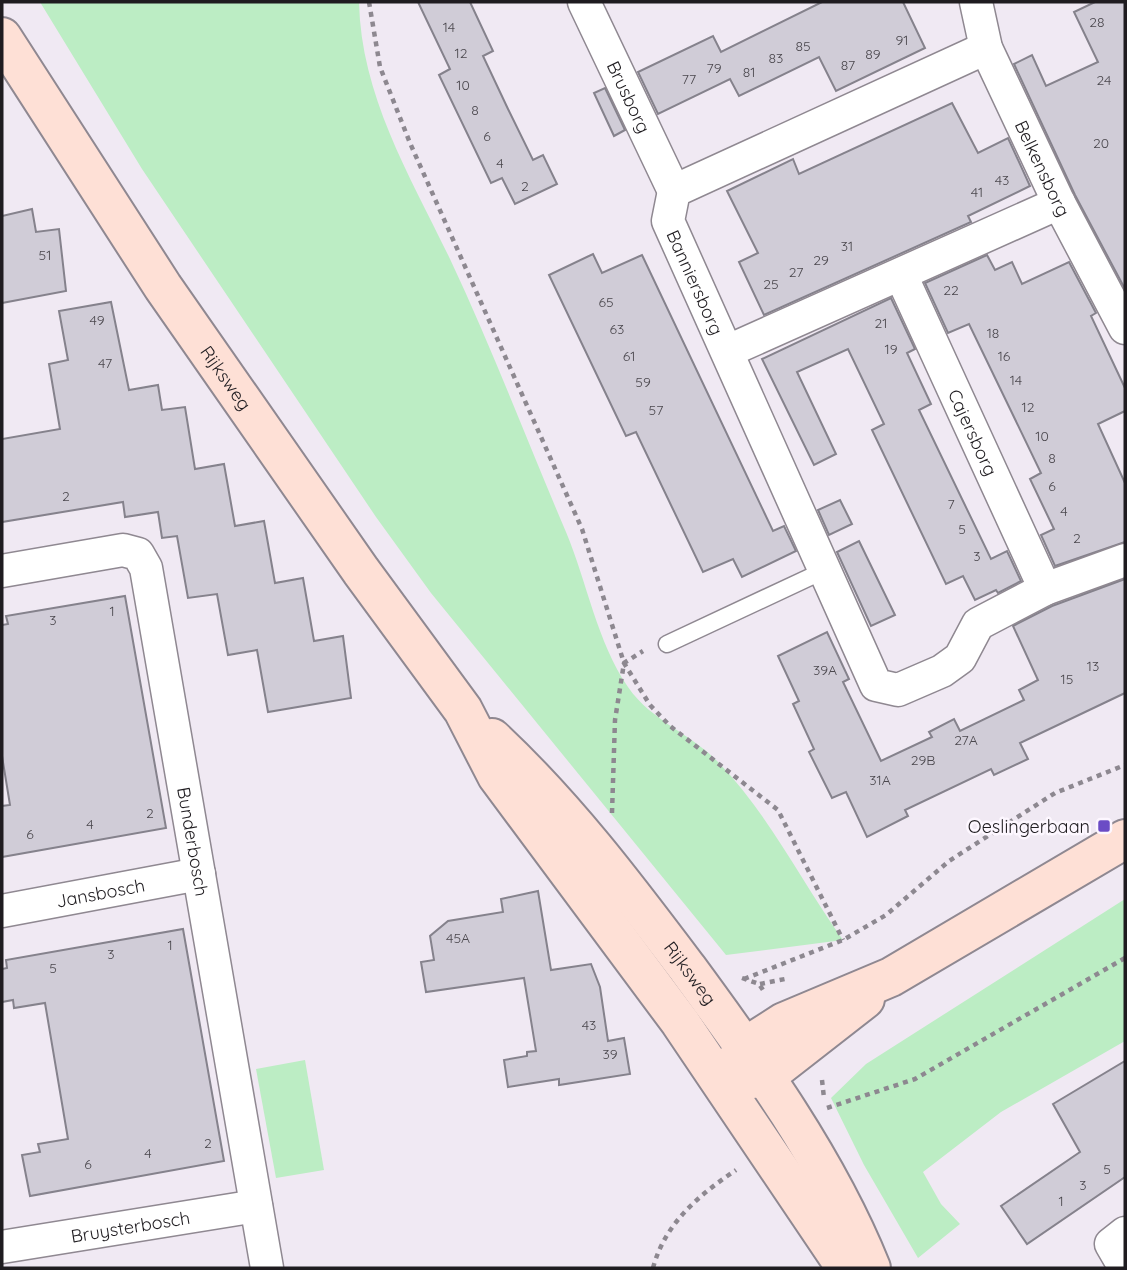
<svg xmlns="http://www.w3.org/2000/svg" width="1127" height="1270" font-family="Quicksand,sans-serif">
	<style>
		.green { fill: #bcedc4 }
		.building { fill: #d0ccd7; stroke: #85828c; stroke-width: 2 }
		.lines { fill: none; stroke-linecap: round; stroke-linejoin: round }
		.lane-casing { stroke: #8f8891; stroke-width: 19 }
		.street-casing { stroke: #8f8891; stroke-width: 35 }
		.secondary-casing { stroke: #8f8891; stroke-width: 42 }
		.path { stroke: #8d8890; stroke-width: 4.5; stroke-dasharray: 5 5; stroke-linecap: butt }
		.lane { stroke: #fff; stroke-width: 16 }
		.street { stroke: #fff; stroke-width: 32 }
		.secondary { stroke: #fee0d6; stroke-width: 38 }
		.poi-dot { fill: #6b4cc5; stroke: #fdf7ff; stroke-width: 2.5 }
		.labels { text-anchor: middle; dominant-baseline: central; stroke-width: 5; stroke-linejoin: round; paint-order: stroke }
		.number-label { font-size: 14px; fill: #4b484e }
		.street-label { font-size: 18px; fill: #1f1c20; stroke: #fdf7ff }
		.poi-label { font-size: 18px; fill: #1f1c20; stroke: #fdf7ff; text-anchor: end }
	</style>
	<rect width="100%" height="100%" fill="#f0e9f3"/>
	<g class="green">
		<path d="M40 2H359C361 96 410 176 450 259 492 348 527 441 566 532 587 582 597 642 628 687 651 721 692 734 719 763 769 815 801 881 843 940L726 955 431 593 376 517 142 169Z"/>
		<path d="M1125 899V1041L1001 1112 923 1172 941 1204 960 1224 918 1258 864 1165 831 1098 866 1064Z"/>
		<path d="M305 1060 324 1170 276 1178 256 1069Z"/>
	</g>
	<g class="building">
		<path d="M418 2H470L493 51 483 56 508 109 533 160 543 155 557 184 515 204 502 178 491 183 439 75 450 69Z"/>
		<path d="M822 2H903L925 48 836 91 819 57 739 96 730 79 658 114 638 72 713 36 721 52Z"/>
		<path d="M1095 2H1125V289L1075 195 1014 64 1032 55 1046 86 1098 62 1074 12Z"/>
		<path d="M605 88 625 130 614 136 594 93Z"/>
		<path d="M952 103 978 153 1008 138 1030 186 968 216 971 222 764 315 739 262 758 253 727 191 793 159 799 174Z"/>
		<path d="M32 209 36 232 59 229 66 291 2 303V216Z"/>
		<path d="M593 254 602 273 642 255 773 531 784 526 796 551 742 577 733 559 703 572 636 432 626 436 549 275Z"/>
		<path d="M987 255 995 270 1012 262 1022 284 1069 262 1096 313 1091 316 1125 388V411L1098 424 1125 483V542L1055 566 1041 535 1054 529 1030 479 1041 473 969 324 948 333 925 283Z"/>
		<path d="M891 298 915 349 907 353 931 404 919 410 991 559 1007 551 1021 581 998 593 996 590 975 600 963 576 946 584 872 430 884 424 848 349 797 372 836 454 814 465 762 359Z"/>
		<path d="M111 302 129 390 158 385 162 410 185 407 195 469 224 464 235 526 264 521 275 583 303 578 314 641 343 636 351 698 268 712 257 650 228 655 217 594 188 598 177 536 162 538 158 512 125 517 123 502 2 522V439L60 429 49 364 68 360 59 311Z"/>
		<path d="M840 500 852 524 829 535 818 510Z"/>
		<path d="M859 541 895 615 871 626 837 552Z"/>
		<path d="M1125 579V693L1020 743 1028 759 994 775 991 769 905 810 908 816 867 837 846 792 832 798 809 752 814 749 793 704 799 701 778 656 827 632 849 679 843 682 881 761 932 737 929 732 954 719 960 731 1024 700 1019 690 1038 680 1013 626 1052 606Z"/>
		<path d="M125 596 166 828 2 857V806L10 805 2 756V625L8 624 6 616Z"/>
		<path d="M538 891 551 970 591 964 600 987 608 1041 624 1038 630 1074 559 1085V1079L508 1087 504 1060 527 1056V1052L536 1051 524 978 426 992 421 962 434 960 430 936 448 921 503 912 501 899Z"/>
		<path d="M183 929 224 1161 30 1196 22 1155 40 1152 38 1144 68 1139 45 1003 14 1008 13 1000 2 1002V969L7 968 6 960Z"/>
		<path d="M1125 1061V1177L1027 1244 1001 1206 1080 1152 1053 1104Z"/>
	</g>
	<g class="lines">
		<defs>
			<path id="lane" d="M667 644 823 571"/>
			<g id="street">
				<path id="s1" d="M584 2 674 191"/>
				<path id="s2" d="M976 2 986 48 1059 203 1125 328"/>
				<path id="s3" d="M986 48 674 191 668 221 876 685 898 690 942 671 960 658 978 624 1045 589 1125 560"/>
				<path id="s4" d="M901 275 1045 589"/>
				<path d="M728 351 1059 203"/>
				<path id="s5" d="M2 571 123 550 138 554 146 568 267 1268"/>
				<path id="s6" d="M2 911 199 874"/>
				<path id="s7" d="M2 1247 256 1206"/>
				<path d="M1125 1268 1111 1244 1125 1233"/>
			</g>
			<g id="secondary">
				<path id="s8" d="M2 37 163 287 361 571 463 710 497 776 680 1022 846 1268"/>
				<path id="s9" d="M492 738C567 808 627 888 688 969 757 1063 827 1159 871 1268"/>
				<path d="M731 1069 745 1047 784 1022 891 977 1125 839"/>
				<path d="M739 1081 765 1077 865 999"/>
			</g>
		</defs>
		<use href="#lane" class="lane-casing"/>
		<use href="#street" class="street-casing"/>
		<use href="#secondary" class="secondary-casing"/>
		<g class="path">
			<path d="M369 2 380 67 410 143 582 529 624 663 650 705 670 726 778 810 843 940"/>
			<path d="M612 813 615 720 624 663 643 651"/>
			<path d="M742 978 759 984 765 993"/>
			<path d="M744 979 843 940 886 915 949 861 1055 793 1125 765"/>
			<path d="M760 984 785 979"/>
			<path d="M822 1080 824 1098"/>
			<path d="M827 1108 915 1079 1125 958"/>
			<path d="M653 1268C665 1223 699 1195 736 1170"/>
		</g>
		<use href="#lane" class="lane"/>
		<use href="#street" class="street"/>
		<use href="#secondary" class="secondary"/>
	</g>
	<rect class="poi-dot" x="1097" y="819" width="14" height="14" rx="3.5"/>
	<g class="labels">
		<g class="number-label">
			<text x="1097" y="22">28</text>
			<text x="449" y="27">14</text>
			<text x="902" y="40">91</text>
			<text x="803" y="46">85</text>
			<text x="461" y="53">12</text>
			<text x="873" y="54">89</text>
			<text x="776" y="58">83</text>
			<text x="848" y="65">87</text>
			<text x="714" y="68">79</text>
			<text x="749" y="72">81</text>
			<text x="689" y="79">77</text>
			<text x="1104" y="80">24</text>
			<text x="463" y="85">10</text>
			<text x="475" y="110">8</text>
			<text x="487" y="136">6</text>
			<text x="1101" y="143">20</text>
			<text x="500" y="163">4</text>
			<text x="1002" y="180">43</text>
			<text x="525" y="186">2</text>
			<text x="977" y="192">41</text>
			<text x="847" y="246">31</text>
			<text x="45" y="255">51</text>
			<text x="821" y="260">29</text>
			<text x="796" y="272">27</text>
			<text x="771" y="284">25</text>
			<text x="951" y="290">22</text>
			<text x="606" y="302">65</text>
			<text x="97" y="320">49</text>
			<text x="881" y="323">21</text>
			<text x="617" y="329">63</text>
			<text x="993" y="333">18</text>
			<text x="891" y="349">19</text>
			<text x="629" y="356">61</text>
			<text x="1004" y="356">16</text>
			<text x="105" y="363">47</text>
			<text x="1016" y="380">14</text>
			<text x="643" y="382">59</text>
			<text x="1028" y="407">12</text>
			<text x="656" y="410">57</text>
			<text x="1042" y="436">10</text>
			<text x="1052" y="458">8</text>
			<text x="1052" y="486">6</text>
			<text x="66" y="496">2</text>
			<text x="951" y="504">7</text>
			<text x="1064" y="511">4</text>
			<text x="962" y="529">5</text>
			<text x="1077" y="538">2</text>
			<text x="977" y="556">3</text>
			<text x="112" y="611">1</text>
			<text x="53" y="620">3</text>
			<text x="1093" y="666">13</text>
			<text x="825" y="670">39A</text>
			<text x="1067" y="679">15</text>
			<text x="966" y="740">27A</text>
			<text x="923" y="760">29B</text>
			<text x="880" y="780">31A</text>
			<text x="150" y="813">2</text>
			<text x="90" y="824">4</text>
			<text x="30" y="834">6</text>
			<text x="458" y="938">45A</text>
			<text x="170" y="945">1</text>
			<text x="111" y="954">3</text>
			<text x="53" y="968">5</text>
			<text x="589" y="1025">43</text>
			<text x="610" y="1054">39</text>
			<text x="208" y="1143">2</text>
			<text x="148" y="1153">4</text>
			<text x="88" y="1164">6</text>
			<text x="1107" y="1169">5</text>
			<text x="1083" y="1185">3</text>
			<text x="1061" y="1201">1</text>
		</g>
		<g class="street-label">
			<text stroke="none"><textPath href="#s1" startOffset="105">Brusborg</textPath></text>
			<text stroke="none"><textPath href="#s2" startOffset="180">Belkensborg</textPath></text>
			<text stroke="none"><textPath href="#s3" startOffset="441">Banniersborg</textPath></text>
			<text stroke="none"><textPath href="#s8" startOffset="408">Rijksweg</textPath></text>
			<text stroke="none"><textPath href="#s4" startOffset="173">Cajersborg</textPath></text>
			<text stroke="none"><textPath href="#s5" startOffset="432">Bunderbosch</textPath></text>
			<text stroke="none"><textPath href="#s6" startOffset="100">Jansbosch</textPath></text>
			<text stroke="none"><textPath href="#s9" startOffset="308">Rijksweg</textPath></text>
			<text stroke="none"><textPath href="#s7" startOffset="130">Bruysterbosch</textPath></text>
		</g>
		<g class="poi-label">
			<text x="1090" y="826">Oeslingerbaan</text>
		</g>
	</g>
	<rect width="1127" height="1270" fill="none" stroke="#1f1c20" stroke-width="7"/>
</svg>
